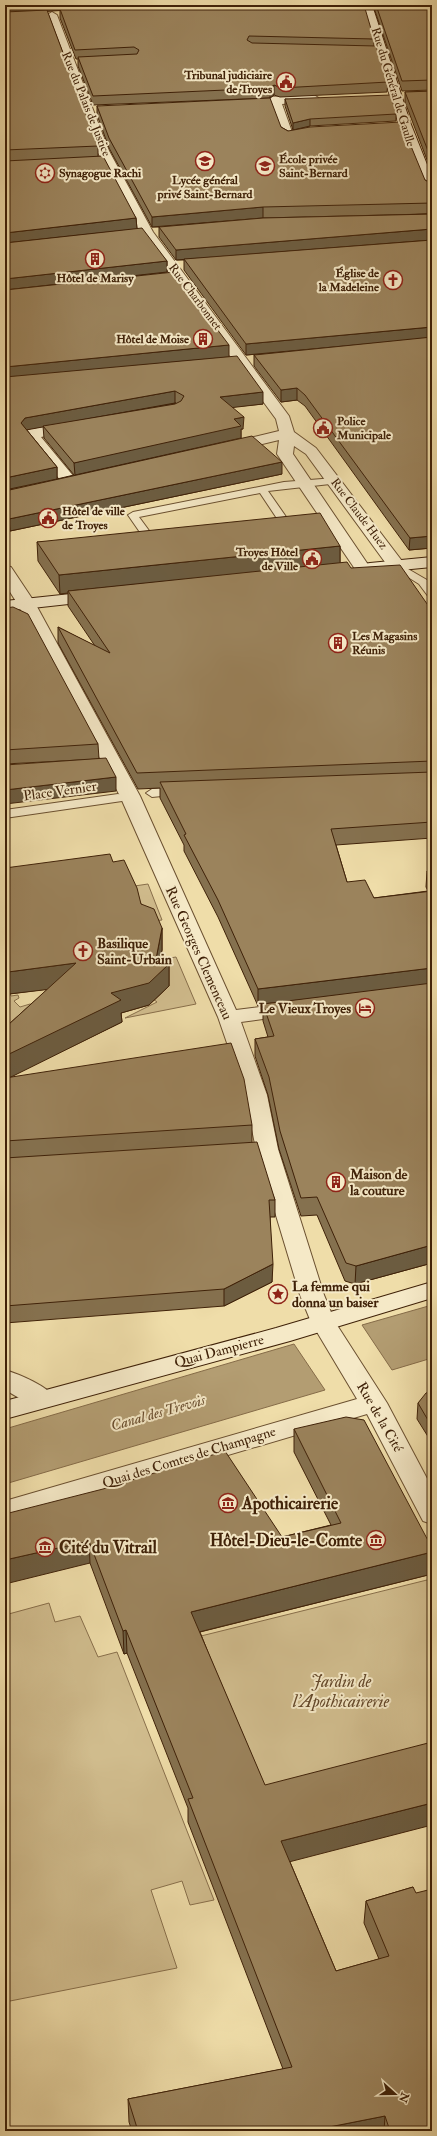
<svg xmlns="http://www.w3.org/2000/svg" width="437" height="2136" font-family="'IM FELL Double Pica',serif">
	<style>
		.green { fill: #d1bd8e; stroke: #886f4b }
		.water { fill: #b39d72; stroke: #856b48 }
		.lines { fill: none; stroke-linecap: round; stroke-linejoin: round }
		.lane-casing { stroke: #6b5030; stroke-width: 2 }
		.street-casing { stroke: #6b5030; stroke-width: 2 }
		.secondary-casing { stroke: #3f2108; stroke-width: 2 }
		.lane { fill: #f5e9c7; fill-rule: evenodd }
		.street { fill: #f5e9c7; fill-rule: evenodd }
		.secondary { fill: #f5e9c7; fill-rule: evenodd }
		.wall { fill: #85714f; stroke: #3f2108; fill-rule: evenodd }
		.shaded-wall { fill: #6c5c40; stroke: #3f2108 }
		.building { fill: #9b835c; stroke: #3f2108 }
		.labels { text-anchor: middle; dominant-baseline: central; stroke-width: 4; stroke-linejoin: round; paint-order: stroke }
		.far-poi-label { font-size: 12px; font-weight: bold; fill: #3f2108; stroke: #f5e9c7; text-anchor: start }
		.far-street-label { font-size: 12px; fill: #3f2108; stroke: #f5e9c7 }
		.street-label { font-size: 14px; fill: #3f2108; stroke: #f5e9c7 }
		.poi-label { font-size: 14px; font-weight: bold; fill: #3f2108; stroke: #f5e9c7; text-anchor: start }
		.water-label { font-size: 15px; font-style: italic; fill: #684c2d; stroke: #f5e9c7 }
		.near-poi-label { font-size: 17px; font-weight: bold; fill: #3f2108; stroke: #f5e9c7; text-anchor: start }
		.near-park-label { font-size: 17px; font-style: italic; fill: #64482a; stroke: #f5e9c7 }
	</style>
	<rect width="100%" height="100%" fill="#efdda9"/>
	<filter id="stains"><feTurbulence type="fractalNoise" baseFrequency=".005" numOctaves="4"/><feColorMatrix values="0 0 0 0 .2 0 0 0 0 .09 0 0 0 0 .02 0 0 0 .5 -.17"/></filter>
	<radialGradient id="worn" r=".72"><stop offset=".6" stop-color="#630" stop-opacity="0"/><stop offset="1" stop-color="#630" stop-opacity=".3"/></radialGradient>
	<g class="green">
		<path d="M148 884 162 920 138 923 121 888Z"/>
		<path d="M176 957 196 1004 125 1018 157 1002 153 999 152 961Z"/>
		<path d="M5 984 11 996 18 995 19 998 14 1001 20 1007 30 1004 35 1005 5 1032Z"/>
		<path d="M431 1579 432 1757 270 1798 201 1636Z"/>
		<path d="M49 1603 55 1622 80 1616 98 1657 117 1652 214 1900 190 1905 182 1881 151 1890 177 1968 5 2002V1615Z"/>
	</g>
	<g class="water">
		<path d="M432 1305V1358L392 1370 362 1325Z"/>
		<path d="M294 1344 325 1390 5 1484V1429Z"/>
	</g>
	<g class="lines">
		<defs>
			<g id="lane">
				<path d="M335 478 340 481 339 483 268 491 291 524 286 527 282 526 260 493 139 517 153 536 162 537 163 539 162 541H146L128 515 133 512 284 482Z"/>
				<path d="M396 562 427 580 432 587V597L428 596 419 584 392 567 391 565 392 563Z"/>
				<path d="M178 787 182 788 184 791 182 794 152 797 146 793 152 789Z"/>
				<path d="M118 794 122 795 124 798 122 801 5 818V810Z"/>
			</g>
			<g id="street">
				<path d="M52 12 57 15 108 149 153 232 289 416 294 432 316 448 402 561 404 565 402 569H390L306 454 294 446 293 454 371 569 369 573H357L355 569 277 454 279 440 229 452 224 450 221 447 224 444 279 431 276 419 140 233 96 149 47 15Z"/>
				<path d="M314 95 320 99 318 101 282 104 292 132 311 128 317 132 315 135 288 140 282 136 271 104 241 106 235 102 241 98Z"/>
				<path d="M73 422 78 424 81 427 78 430 41 437 79 483 77 486H65L23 434 26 431 31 429Z"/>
				<path d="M5 566 11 567 35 603 140 796 236 1010 292 1003 300 1004 303 1009 300 1014 292 1015 241 1022 267 1095 278 1149 324 1295 335 1322 387 1403 432 1488V1524L423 1521 367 1414 5 1521V1501L357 1399 311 1322 300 1295 256 1149 245 1095 218 1017 120 796 17 603 5 584Z"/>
				<path d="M5 1370C19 1374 49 1387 56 1399L52 1405C35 1410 20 1398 5 1390Z"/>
			</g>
			<g id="secondary">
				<path d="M362 5H372L410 122 432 177V194L426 190 398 122Z"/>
				<path d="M432 557V567L370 573 364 572 362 568 364 564 370 563Z"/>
				<path d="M99 591 105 592 107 596 105 600 5 611V601Z"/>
				<path d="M432 1282V1298L290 1341 5 1419V1401L276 1328Z"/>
			</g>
		</defs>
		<use href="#lane" class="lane-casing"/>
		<use href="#street" class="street-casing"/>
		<use href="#secondary" class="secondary-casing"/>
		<use href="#lane" class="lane"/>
		<use href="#street" class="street"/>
		<use href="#secondary" class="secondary"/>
	</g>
	<g class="wall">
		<path d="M5 5 374 39V46L388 82 387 92 280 97 274 95 270 98 93 105 78 66V59H76L60 18V10L47 11 98 146V157L136 218 137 229 167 261V272L84 281 229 357 263 404 232 407 243 429H241V438L282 474 10 531 5 525ZM175 403H176L54 424ZM43 426 44 438 74 475 57 479V467L26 429Z"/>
		<path d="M373 5H432V90L402 91Z"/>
		<path d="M432 91V173L405 102V92Z"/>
		<path d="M285 99 396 114V121L310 126 293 130 285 106Z"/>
		<path d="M97 106 281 127 288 131 425 180 432 184V548L409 550 305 406 297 400 281 402 254 366V355L285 352 246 355 184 270V260H176L159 237V227H152L109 148 97 115ZM427 214 192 224 263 218Z"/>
		<path d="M37 542 340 546V563L432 611V838L336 845 347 882 374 898 428 891 426 887 427 871 432 870V1263L355 1284 345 1281 317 1215 301 1216 279 1149 268 1095 255 1056V1039L268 1037 263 1021V1005L258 1006 218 917 184 851V845L160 798V788L138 789 58 643V627L95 646 68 606V593L60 594 38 561Z"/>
		<path d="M5 608 98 744 99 759 5 764Z"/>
		<path d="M113 862 141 904 162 928V950L160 961 169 964V986L149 1005 121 1013 122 1022 9 1077 252 1125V1142L275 1200V1217H270L272 1282 224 1306 5 1323V1025H8L48 989 9 994 5 991V868Z"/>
		<path d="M432 1391V1443L417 1419 418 1403Z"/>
		<path d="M294 1429 432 1548V1574L200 1632 290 1862 336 1971 379 1959 364 1923 366 1901 413 1887 432 2131H132L129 2122 128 2099 283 2069 188 1822V1808L127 1653 124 1654 90 1563 5 1514 282 1537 331 1525 294 1452Z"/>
	</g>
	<g class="shaded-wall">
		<path d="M5 5H147L5 14Z"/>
		<path d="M274 85V95L270 98V88Z"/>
		<path d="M310 119V126L293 130V123Z"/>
		<path d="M263 207V218L152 227V217Z"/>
		<path d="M136 218 137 229 5 243V233Z"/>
		<path d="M432 229V240L176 260V250Z"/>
		<path d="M167 261V272L5 290V279Z"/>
		<path d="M432 327V338L246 355V344Z"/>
		<path d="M229 345V357L5 378V367Z"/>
		<path d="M297 388V400L281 402V390Z"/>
		<path d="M175 391V403L26 430 21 423 25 418Z"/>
		<path d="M263 392V404L220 409V397Z"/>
		<path d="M244 417 243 429H241V438L75 475 74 463 234 419Z"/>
		<path d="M282 462V474L10 531 9 519Z"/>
		<path d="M57 467V479L5 490V478Z"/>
		<path d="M432 536V548L409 550 410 538Z"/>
		<path d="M340 546V565L68 591V593L60 594 59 575Z"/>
		<path d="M116 777V791L5 804V790Z"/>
		<path d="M162 928V950L158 974 169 964V986L149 1005 121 1013 122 1022 5 1080V1056L111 993 156 959Z"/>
		<path d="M76 963 77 986 9 994 8 972Z"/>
		<path d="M432 968V985L263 1004V1005L258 1006V989Z"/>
		<path d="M432 1245V1263L355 1284 356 1266Z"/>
		<path d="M273 1264 272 1282 224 1306V1289Z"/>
		<path d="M89 1541 90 1563 5 1584V1560Z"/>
		<path d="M432 1552V1574L191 1634V1612Z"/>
		<path d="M126 1630 127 1653 124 1654 123 1631Z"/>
		<path d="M432 1803V1825L281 1864V1841Z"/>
		<path d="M385 2116 384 2131H309Z"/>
	</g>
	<g class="building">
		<path d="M142 5H364L374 39 249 36 247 40 252 43 376 46 388 82 281 88 274 85 270 88 93 96 78 57 137 54 139 50 134 47 75 50 60 9Z"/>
		<path d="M376 5H432V80L402 81Z"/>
		<path d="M47 10 98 146 5 150V12Z"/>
		<path d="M432 91V161L405 92Z"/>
		<path d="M391 95 396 114 310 119 293 123 285 99Z"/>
		<path d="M270 98 281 127 288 131 310 127 401 122 425 180 432 184V203L263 207 152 217 109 138 97 106Z"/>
		<path d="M103 156 136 218 5 233V161Z"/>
		<path d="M432 214V229L176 250 159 227 263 218Z"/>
		<path d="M142 228 167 261 5 279V243Z"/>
		<path d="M432 240V327L246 344 184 259Z"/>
		<path d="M174 272 229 345 5 367V290Z"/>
		<path d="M432 337V536L410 538 305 395 297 388 281 390 254 355Z"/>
		<path d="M237 356 263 392 220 397 244 417 234 419 241 426 74 463 43 426 175 404 181 401 184 396 175 391 25 418 21 423 57 467 5 478V377Z"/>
		<path d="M252 436 282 462 9 519 5 513V491Z"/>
		<path d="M320 513 340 546 59 575 37 542Z"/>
		<path d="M347 562 351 568 400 565 432 611V761L137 773 58 627 110 653 68 591Z"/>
		<path d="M13 607 28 614 98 744 5 750V608Z"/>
		<path d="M106 758 116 777 5 790V765Z"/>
		<path d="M432 772V822L331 829 347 882 365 880 374 898 432 891V968L258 989 218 900 184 835 186 834 160 782Z"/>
		<path d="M110 854 113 862 124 860 137 888 141 904 154 909 162 928 156 959 169 964 149 983 111 993 121 1000 5 1056V1025H8L76 963 8 972 5 970V868Z"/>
		<path d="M432 870V879L427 871Z"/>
		<path d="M432 983V1245L356 1266 346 1263 317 1197 301 1198 280 1131 269 1077 255 1039 274 1036 263 1004Z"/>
		<path d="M231 1043 244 1079 252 1125 5 1141V1078Z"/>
		<path d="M257 1142 275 1200H269L273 1264 224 1289 5 1306V1158Z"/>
		<path d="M432 1391V1427L418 1403 426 1393Z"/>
		<path d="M346 1417 364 1420 432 1548V1552L191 1612 265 1785 432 1742V1803L281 1841 336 1971 389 1956 366 1901 413 1887 416 1893 432 1889V2131H390L385 2116 309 2131H138L128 2099 292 2067 188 1799 193 1798 126 1630 123 1631 89 1541 5 1560V1514L103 1489 225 1451 282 1537 341 1523 294 1429Z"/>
	</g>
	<defs>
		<symbol id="civic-ring" viewBox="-11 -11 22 22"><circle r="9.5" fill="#f5e9c7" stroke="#8f2418" stroke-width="1.5"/><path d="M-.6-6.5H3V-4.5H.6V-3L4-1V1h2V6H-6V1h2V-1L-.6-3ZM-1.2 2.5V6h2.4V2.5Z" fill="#8f2418"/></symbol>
		<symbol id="school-ring" viewBox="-11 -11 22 22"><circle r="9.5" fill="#f5e9c7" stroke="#8f2418" stroke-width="1.5"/><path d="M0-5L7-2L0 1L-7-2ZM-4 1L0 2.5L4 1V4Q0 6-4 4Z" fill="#8f2418"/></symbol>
		<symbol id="synagogue-ring" viewBox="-11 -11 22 22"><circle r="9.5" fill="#f5e9c7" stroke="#8f2418" stroke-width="1.5"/><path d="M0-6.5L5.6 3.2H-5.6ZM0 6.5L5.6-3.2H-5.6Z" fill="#8f2418"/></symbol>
		<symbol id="building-ring" viewBox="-11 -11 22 22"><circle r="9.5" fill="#f5e9c7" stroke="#8f2418" stroke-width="1.5"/><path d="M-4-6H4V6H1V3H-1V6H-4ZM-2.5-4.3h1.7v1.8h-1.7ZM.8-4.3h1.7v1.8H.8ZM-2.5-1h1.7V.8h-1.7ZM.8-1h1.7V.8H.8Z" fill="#8f2418"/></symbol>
		<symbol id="church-ring" viewBox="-11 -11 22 22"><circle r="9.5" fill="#f5e9c7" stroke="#8f2418" stroke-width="1.5"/><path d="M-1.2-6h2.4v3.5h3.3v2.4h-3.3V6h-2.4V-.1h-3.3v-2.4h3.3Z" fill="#8f2418"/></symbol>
		<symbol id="hotel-ring" viewBox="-11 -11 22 22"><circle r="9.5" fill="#f5e9c7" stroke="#8f2418" stroke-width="1.5"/><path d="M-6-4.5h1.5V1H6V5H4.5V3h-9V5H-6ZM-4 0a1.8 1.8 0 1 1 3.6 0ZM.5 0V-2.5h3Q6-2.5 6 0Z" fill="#8f2418"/></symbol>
		<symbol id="sight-ring" viewBox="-11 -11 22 22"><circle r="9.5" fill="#f5e9c7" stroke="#8f2418" stroke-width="1.5"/><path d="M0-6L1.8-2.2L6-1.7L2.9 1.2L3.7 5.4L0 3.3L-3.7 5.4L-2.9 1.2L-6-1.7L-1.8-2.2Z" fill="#8f2418"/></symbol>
		<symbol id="museum-ring" viewBox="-11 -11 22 22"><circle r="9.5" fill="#f5e9c7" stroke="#8f2418" stroke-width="1.5"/><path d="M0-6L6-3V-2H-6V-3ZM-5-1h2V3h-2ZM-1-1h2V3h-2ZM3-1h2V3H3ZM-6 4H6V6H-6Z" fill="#8f2418"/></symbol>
	</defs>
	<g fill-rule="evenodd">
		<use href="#civic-ring" x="275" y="71" width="22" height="22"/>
		<use href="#school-ring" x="194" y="150" width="22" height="22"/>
		<use href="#school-ring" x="254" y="155" width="22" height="22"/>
		<use href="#synagogue-ring" x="34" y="162" width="22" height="22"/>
		<use href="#building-ring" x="84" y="248" width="22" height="22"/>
		<use href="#church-ring" x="382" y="269" width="22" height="22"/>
		<use href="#building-ring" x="192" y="328" width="22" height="22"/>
		<use href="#civic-ring" x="312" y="417" width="22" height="22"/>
		<use href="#civic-ring" x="37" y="507" width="22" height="22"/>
		<use href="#civic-ring" x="301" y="548" width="22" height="22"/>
		<use href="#building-ring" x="327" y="632" width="22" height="22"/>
		<use href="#church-ring" x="72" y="940" width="22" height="22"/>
		<use href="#hotel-ring" x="354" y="997" width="22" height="22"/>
		<use href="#building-ring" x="325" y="1171" width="22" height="22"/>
		<use href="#sight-ring" x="267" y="1283" width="22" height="22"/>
		<use href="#museum-ring" x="217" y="1492" width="22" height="22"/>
		<use href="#museum-ring" x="365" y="1529" width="22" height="22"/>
		<use href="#museum-ring" x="34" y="1536" width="22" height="22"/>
	</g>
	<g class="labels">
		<g class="far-poi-label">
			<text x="272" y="75" text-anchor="end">Tribunal judiciaire<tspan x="272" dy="14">de Troyes</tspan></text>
			<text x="279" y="159">École privée<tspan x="279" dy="14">Saint-Bernard</tspan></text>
			<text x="59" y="173">Synagogue Rachi</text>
			<text x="205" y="180" text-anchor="middle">Lycée général<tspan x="205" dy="14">privé Saint-Bernard</tspan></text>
			<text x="379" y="273" text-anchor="end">Église de<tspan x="379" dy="14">la Madeleine</tspan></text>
			<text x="95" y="278" text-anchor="middle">Hôtel de Marisy</text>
			<text x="189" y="339" text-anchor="end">Hôtel de Moise</text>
			<text x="337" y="421">Police<tspan x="337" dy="14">Municipale</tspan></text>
			<text x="62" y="511">Hôtel de ville<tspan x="62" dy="14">de Troyes</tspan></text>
			<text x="298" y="552" text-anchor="end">Troyes Hôtel<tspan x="298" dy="14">de Ville</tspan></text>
			<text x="352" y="636">Les Magasins<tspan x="352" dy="14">Réunis</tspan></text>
		</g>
		<g class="far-street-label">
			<text transform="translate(393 87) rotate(73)">Rue du Général de Gaulle</text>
			<text transform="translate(86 104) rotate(68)">Rue du Palais de Justice</text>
			<text transform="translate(195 297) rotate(53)">Rue Charbonnet</text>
			<text transform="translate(359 514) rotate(53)">Rue Claude Huez</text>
		</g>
		<g class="street-label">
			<text transform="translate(60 791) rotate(-8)">Place Vernier</text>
			<text transform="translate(199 953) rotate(66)">Rue Georges Clemenceau</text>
			<text transform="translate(219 1351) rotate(-15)">Quai Dampierre</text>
			<text transform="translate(380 1417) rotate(60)">Rue de la Cité</text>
			<text transform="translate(189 1457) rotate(-17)">Quai des Comtes de Champagne</text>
		</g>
		<g class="poi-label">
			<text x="97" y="943">Basilique<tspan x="97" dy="16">Saint-Urbain</tspan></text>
			<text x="351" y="1008" text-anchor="end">Le Vieux Troyes</text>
			<text x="350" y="1174">Maison de<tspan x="350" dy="16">la couture</tspan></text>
			<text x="292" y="1286">La femme qui<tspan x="292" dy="16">donna un baiser</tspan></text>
		</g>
		<g class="water-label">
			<text transform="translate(158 1413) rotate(-16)">Canal des Trevois</text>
		</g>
		<g class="near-poi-label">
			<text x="242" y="1503">Apothicairerie</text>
			<text x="362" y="1540" text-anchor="end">Hôtel-Dieu-le-Comte</text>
			<text x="59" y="1547">Cité du Vitrail</text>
		</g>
		<g class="near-park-label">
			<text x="341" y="1681">Jardin de<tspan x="341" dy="20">l'Apothicairerie</tspan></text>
		</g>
	</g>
	<rect width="437" height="2136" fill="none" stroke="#efdda9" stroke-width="20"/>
	<rect x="6" y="6" width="425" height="2124" fill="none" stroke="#3f2108" stroke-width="2"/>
	<rect x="10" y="10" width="417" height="2116" fill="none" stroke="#3f2108"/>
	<g transform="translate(395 2094) rotate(111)" stroke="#f5e9c7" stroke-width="3" paint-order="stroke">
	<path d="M0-3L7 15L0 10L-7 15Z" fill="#3f2108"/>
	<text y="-6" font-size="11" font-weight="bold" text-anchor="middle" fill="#3f2108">N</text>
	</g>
	<rect width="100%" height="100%" filter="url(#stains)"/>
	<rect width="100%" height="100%" fill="url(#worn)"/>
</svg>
